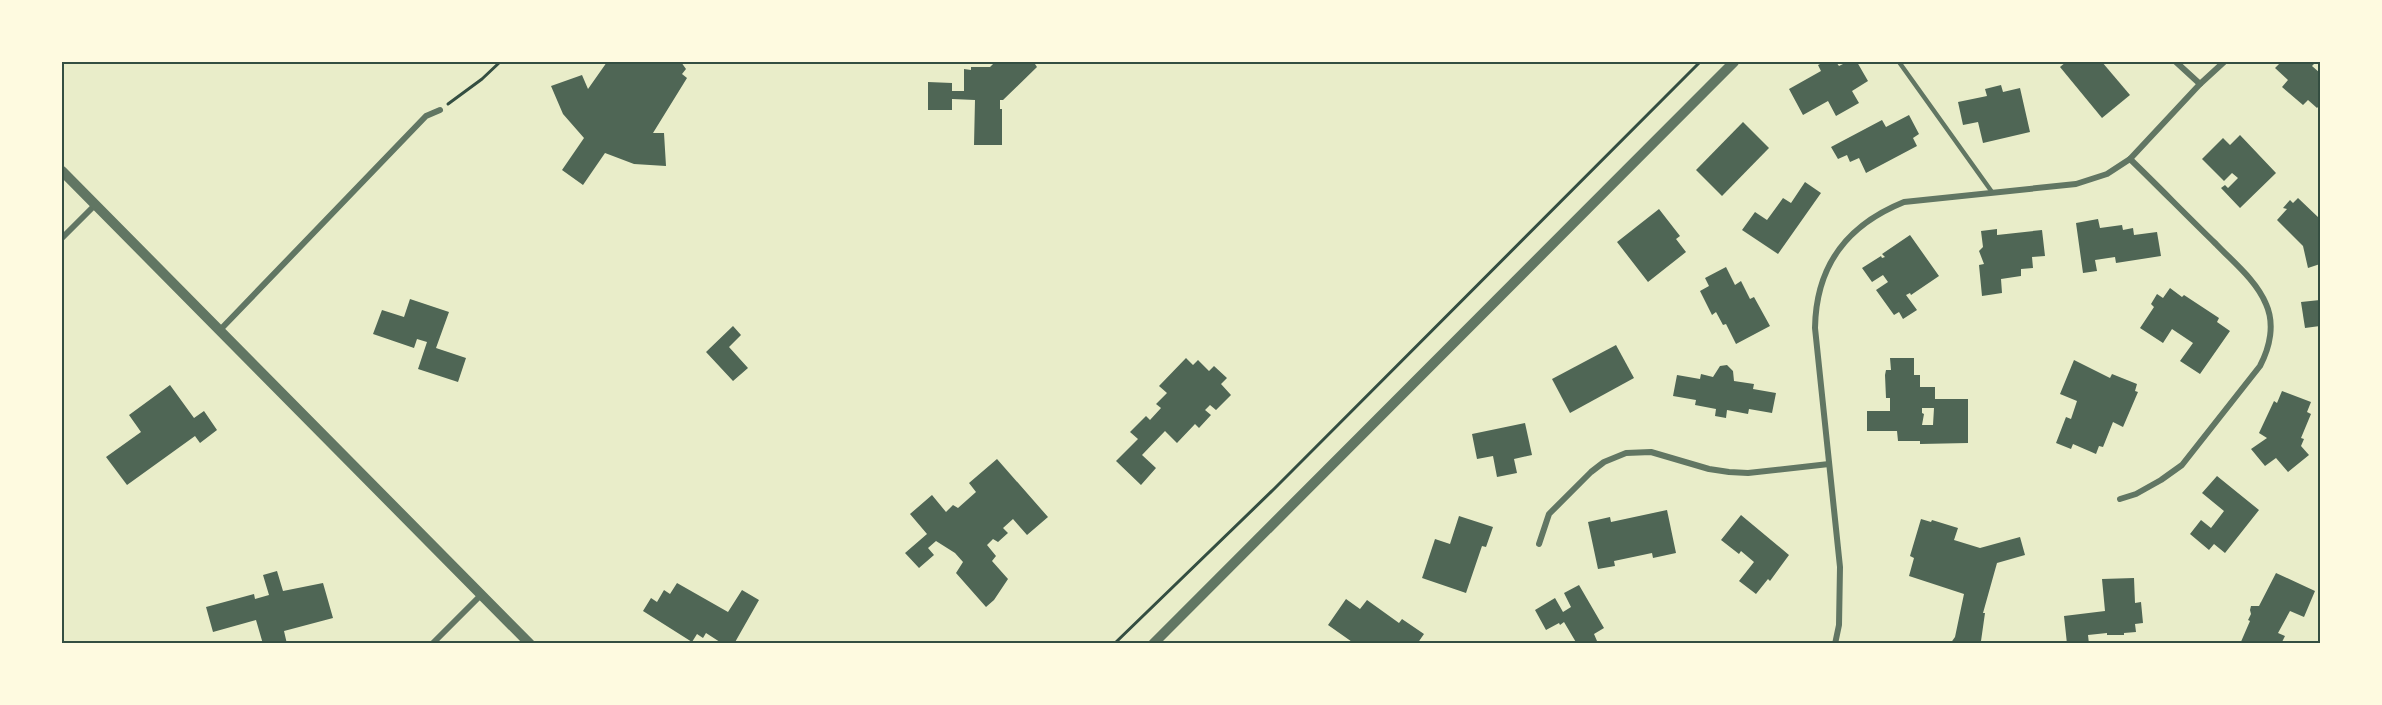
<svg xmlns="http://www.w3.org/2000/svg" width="2382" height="705" font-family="Inter,sans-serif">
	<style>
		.building { fill: #4f6655; fill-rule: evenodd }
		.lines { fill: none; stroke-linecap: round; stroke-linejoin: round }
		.path { stroke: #344e41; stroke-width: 3 }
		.service { stroke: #617663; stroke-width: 4.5 }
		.minor { stroke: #617663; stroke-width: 6 }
		.tertiary { stroke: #617663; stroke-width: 10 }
		.neatline { fill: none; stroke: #344e41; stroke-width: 2 }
	</style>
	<rect width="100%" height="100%" fill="#e9edc9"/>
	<g class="building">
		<path d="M607 62H681L686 69 682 74 687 78 653 133H664L666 166 634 164 605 153 583 185 562 170 584 138 563 114 551 86 582 75 588 89Z"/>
		<path d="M995 62H1038L1035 64 1037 67 1003 100H1000V109H1002V145H974L975 100 952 99V110H928V82L952 83V91H964V69L971 70V67H990Z"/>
		<path d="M1824 62H1836L1839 66 1847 62H1857L1868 81 1852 91 1859 103 1836 116 1828 101 1803 115 1789 89 1821 71 1818 65Z"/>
		<path d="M2066 62H2102L2130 95 2102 118 2060 67Z"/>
		<path d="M2281 62H2316L2312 66 2320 73V108L2318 107 2317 108 2308 100 2303 105 2282 87 2288 80 2275 68Z"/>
		<path d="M2001 85 2003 92 2020 88 2030 132 1983 143 1978 122 1963 125 1958 102 1987 96 1985 89Z"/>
		<path d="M1909 115 1919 134 1913 138 1917 146 1866 173 1859 158 1850 162 1847 155 1838 159 1831 147 1882 120 1886 127Z"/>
		<path d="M1743 122 1769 148 1722 196 1696 170Z"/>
		<path d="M2240 135 2276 173 2240 208 2221 188 2225 185 2228 188 2238 178 2232 173 2224 181 2202 159 2223 138 2230 145Z"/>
		<path d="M1805 182 1821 193 1778 254 1742 230 1755 212 1767 220 1783 198 1791 203Z"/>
		<path d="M2298 198 2319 218 2320 216V264L2308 268 2303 246 2277 220 2287 209 2283 208 2290 200 2293 203Z"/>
		<path d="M1659 209 1680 236 1676 239 1686 252 1648 282 1617 242Z"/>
		<path d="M2098 219 2100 228 2122 225 2123 230 2133 228 2134 235 2157 232 2161 256 2116 263 2115 257 2095 260 2097 271 2083 273 2076 223Z"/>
		<path d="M1997 229V235L2042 230 2045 256 2032 257 2033 268 2021 269V276L2001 279 2002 293 1982 296 1979 265 1984 264 1979 251 1983 247 1981 231Z"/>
		<path d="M1910 235 1939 276 1911 295 1910 293 1906 295 1917 310 1903 319 1899 312 1894 315 1876 290 1888 282 1883 275 1872 282 1862 268 1881 256 1882 258 1885 257 1882 254Z"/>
		<path d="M1726 267 1735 285 1741 281 1750 299 1754 297 1770 326 1736 344 1726 324 1723 325 1716 312 1712 315 1700 291 1709 286 1705 278Z"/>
		<path d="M2170 288 2182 297 2184 295 2219 318 2217 322 2230 331 2200 374 2180 361 2193 343 2172 329 2163 343 2140 328 2154 307 2151 304 2157 294 2163 298Z"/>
		<path d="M410 299 449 312 436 348 466 358 458 382 418 369 427 342 417 339 414 348 373 334 382 310 404 317Z"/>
		<path d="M2320 300V326L2305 328 2301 302Z"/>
		<path d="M733 326 741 335 729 347 748 368 733 381 706 352Z"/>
		<path d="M1616 345 1634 378 1570 413 1552 379Z"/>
		<path d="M1186 358 1193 365 1198 360 1209 371 1214 366 1227 378 1221 384 1231 395 1216 410 1210 405 1205 410 1211 415 1199 428 1195 424 1177 443 1165 431 1142 455 1156 468 1141 485 1116 461 1138 439 1130 432 1146 416 1150 420 1161 408 1156 404 1167 393 1159 386Z"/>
		<path d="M1890 358H1914V375H1920V387H1935V399H1968V443L1920 444V441H1898L1897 431H1867V411H1890V398H1886L1885 375 1886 370H1891ZM1922 408H1934L1933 425H1922L1924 414 1922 413Z"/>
		<path d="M2074 360 2110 378 2112 374 2137 384 2135 391 2138 392 2123 427 2113 422 2103 447 2099 446 2096 454 2073 444 2071 449 2056 443 2066 417 2071 419 2077 401 2060 394Z"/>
		<path d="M1727 365 1733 371 1734 381 1754 384 1753 389 1776 393 1772 413 1749 409 1748 414 1727 410 1726 418 1715 416 1716 409 1695 405 1696 400 1673 396 1677 375 1700 379 1701 374 1713 377 1720 366Z"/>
		<path d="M170 385 194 418 204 411 217 430 200 443 195 436 127 485 106 457 141 432 129 415Z"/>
		<path d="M2282 391 2311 402 2307 412 2311 414 2301 438 2304 439 2301 446 2309 455 2288 472 2276 458 2265 466 2251 449 2267 438 2259 433 2274 401 2277 403Z"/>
		<path d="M1525 423 1532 455 1514 459 1517 473 1497 477 1493 456 1477 459 1472 434Z"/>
		<path d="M997 459 1048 517 1027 535 1013 519 1003 528 1008 533 998 542 993 539 987 545 996 556 992 561 1008 579 994 600 986 607 956 573 963 562 955 553 936 541 928 548 934 555 919 568 905 553 927 534 910 514 932 495 946 512 953 505 958 508 976 492 969 483Z"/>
		<path d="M2217 476 2259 510 2225 553 2214 544 2209 550 2190 534 2201 520 2211 528 2224 511 2202 493Z"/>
		<path d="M1667 510 1676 553 1653 558 1652 553 1614 561 1615 566 1598 569 1588 522 1610 517 1611 522Z"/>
		<path d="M1741 515 1789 555 1770 581 1768 579 1756 594 1739 581 1754 562 1741 551 1739 554 1721 540Z"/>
		<path d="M1459 516 1493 527 1486 547 1482 546 1466 593 1422 578 1435 539 1450 544Z"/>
		<path d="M1921 519 1931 522 1932 520 1958 528 1954 540 1980 548 2020 537 2025 555 1997 563 1983 613H1985L1981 641 1976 644H1950L1955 637 1964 594 1909 576 1914 558 1910 556Z"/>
		<path d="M277 571 283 591 323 583 333 618 284 631 287 644H263L256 620 213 632 206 607 254 594 255 599 269 595 263 575Z"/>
		<path d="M2276 573 2315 591 2304 617 2290 611 2278 633 2285 636 2281 644H2240L2250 621 2248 620 2251 614 2250 610 2251 606H2259Z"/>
		<path d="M2134 578 2135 603 2141 602 2143 623 2135 624 2136 632 2124 633V635H2107V633L2088 635 2089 644H2067L2064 616 2105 611 2102 579Z"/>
		<path d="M677 583 728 612 742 590 759 600 734 644H723L706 633 703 638 697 634 692 642 643 611 651 598 657 602 664 590 670 594Z"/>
		<path d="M1579 585 1604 628 1594 634 1597 641 1592 644H1577L1564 622 1560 625 1559 623 1546 630 1535 610 1555 598 1563 612 1571 607 1564 593Z"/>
		<path d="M1346 599 1360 609 1367 600 1399 623 1402 619 1424 634 1417 644H1355L1328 625Z"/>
	</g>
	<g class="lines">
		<g class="path">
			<path d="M448 104 482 79 500 62"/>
			<path d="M1114 644 1274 489 1700 62"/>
		</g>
		<path class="service" d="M1899 62 1992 192"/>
		<g class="minor">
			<path d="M2176 62 2200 84"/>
			<path d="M62 238 95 205"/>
			<path d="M220 330 426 116 440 110"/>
			<path d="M2120 499 2136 494 2161 480 2182 465 2260 366C2270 347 2275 324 2266 304 2256 280 2233 262 2216 244 2187 216 2159 187 2130 159"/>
			<path d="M1539 544 1549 514 1591 472 1604 462 1626 453 1651 452 1709 469 1729 472 1748 473 1829 464"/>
			<path d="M432 644 482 594"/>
			<path d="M1835 644 1839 625 1840 567 1815 328C1816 265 1847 225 1904 202L2076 184 2107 174 2130 159 2200 84 2224 62"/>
		</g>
		<g class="tertiary">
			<path d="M62 171 530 644"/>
			<path d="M1153 644 1734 62"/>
		</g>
	</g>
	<rect width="2382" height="705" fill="none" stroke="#fefae0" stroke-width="126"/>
	<rect x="63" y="63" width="2256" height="579" class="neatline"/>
</svg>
